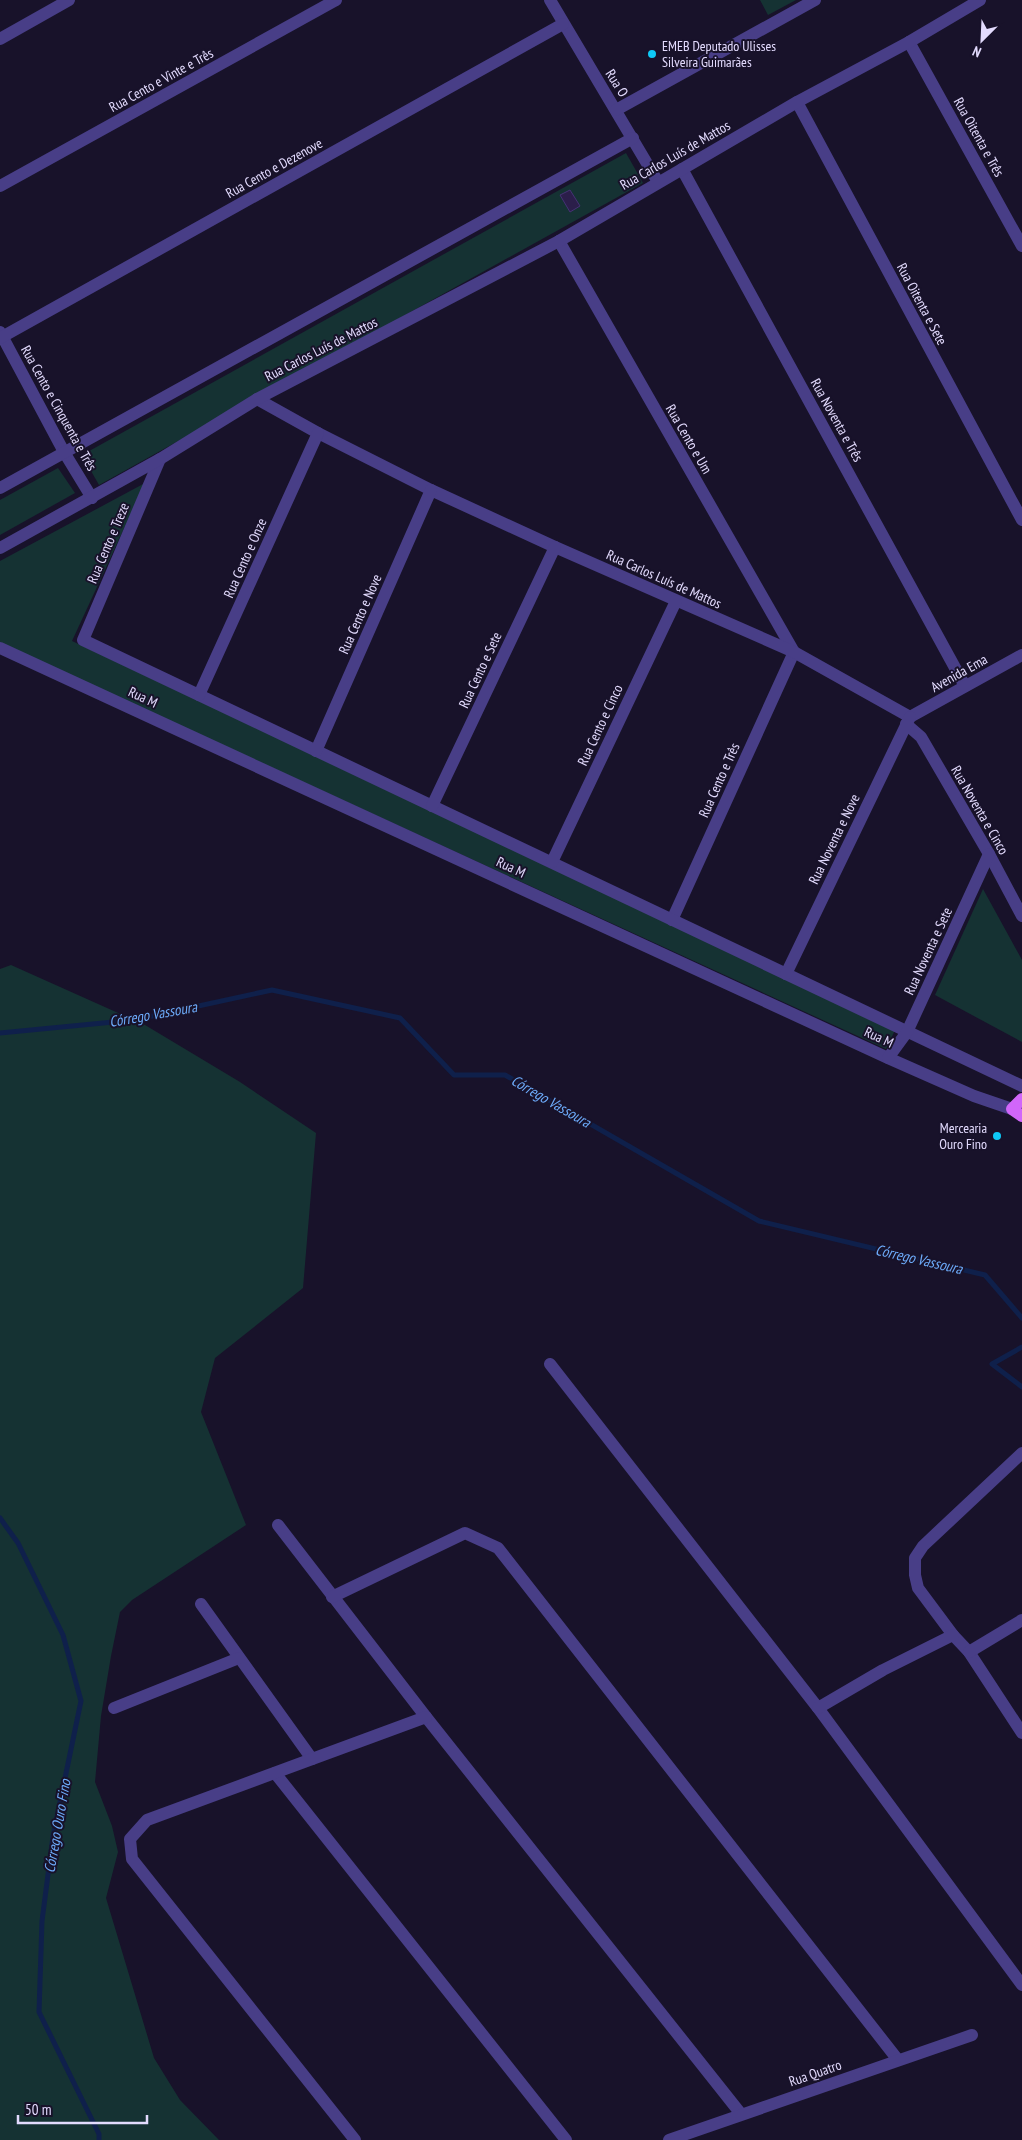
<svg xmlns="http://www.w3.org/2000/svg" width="1022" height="2140" font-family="'PT Sans Narrow',sans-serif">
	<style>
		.green { fill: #153233 }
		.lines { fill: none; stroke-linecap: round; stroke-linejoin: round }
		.stream { stroke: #0f204b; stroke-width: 5 }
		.building { fill: #2b1e4a; stroke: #453175 }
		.minor { stroke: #483e87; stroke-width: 12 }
		.major { stroke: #d166fa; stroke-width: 12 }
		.poi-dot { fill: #0ec9f7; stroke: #18122a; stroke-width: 2 }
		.labels { text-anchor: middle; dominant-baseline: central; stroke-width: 4; stroke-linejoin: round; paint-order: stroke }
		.poi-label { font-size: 14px; fill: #e3dbfe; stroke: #18122a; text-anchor: start }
		.street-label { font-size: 14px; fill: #e3dbfe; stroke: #18122a }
		.water-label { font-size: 15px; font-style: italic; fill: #6dabfa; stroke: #18122a }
	</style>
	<rect width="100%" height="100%" fill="#18122a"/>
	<g class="green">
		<path d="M760 0H796L768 15Z"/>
		<path d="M626 153 643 183 99 485 82 455Z"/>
		<path d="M58 468 75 493 0 535V500Z"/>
		<path d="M145 483 72 641 896 1028 886 1049 0 643V561Z"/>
		<path d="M983 889 1022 960V1042L935 995Z"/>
		<path d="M11 965 145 1025 240 1082 316 1133 303 1288 215 1358 201 1412 246 1525 132 1600 120 1612 111 1656 101 1716 95 1782 112 1826 118 1852 106 1898 154 2058 180 2100 219 2140H0V969Z"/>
	</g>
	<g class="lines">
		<g class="stream">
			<path d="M0 1033 134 1020 272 990 400 1018 454 1075H505L759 1221 985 1275 1022 1318"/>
			<path d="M1022 1347 992 1364 1022 1387"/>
			<path d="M0 1518 18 1543 63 1635 81 1701 53 1836 42 1921 39 2012 99 2134V2140"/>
		</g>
	</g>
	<path class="building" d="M570 190 580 206 570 212 560 195Z"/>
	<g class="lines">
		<g class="minor">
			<path d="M550 0 658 182"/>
			<path d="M0 39 69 0"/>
			<path d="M909 42 1022 246"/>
			<path d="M797 102 1022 520"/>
			<path d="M616 110 815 0"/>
			<path d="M682 169 965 686"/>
			<path d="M0 186 336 0"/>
			<path d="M559 241 794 652 672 920"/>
			<path d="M0 332 64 452 92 498"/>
			<path d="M0 338 563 24"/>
			<path d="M257 399 318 433 431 490 555 547 794 652 910 717"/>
			<path d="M160 459 83 640 1022 1086"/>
			<path d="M0 488 633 138"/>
			<path d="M0 548 160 459 257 399 559 241 797 102 909 42 980 0"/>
			<path d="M0 648 888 1058 974 1096 1012 1109"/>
			<path d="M199 695 318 433"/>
			<path d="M910 717 1022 655"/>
			<path d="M906 724 921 737 989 854 1022 916"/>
			<path d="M316 751 431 490"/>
			<path d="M432 806 555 547"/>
			<path d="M552 862 676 601"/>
			<path d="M786 974 910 717"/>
			<path d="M888 1058 907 1032 989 854"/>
			<path d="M550 1364 818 1708 1022 1985"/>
			<path d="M1022 1453 923 1546 915 1558V1575L918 1588 953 1635 969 1652 1022 1733"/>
			<path d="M278 1525 426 1717 741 2114"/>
			<path d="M332 1597 465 1533 498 1548 898 2060"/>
			<path d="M201 1604 312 1759"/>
			<path d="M969 1652 1022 1620"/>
			<path d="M114 1708 239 1658"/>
			<path d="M818 1708 883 1670 953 1635"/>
			<path d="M275 1773 566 2140"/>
			<path d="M355 2140 132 1859 130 1839 147 1820 426 1717"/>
			<path d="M669 2140 972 2035"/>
		</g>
		<path class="major" d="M1022 1099 1012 1109 1022 1116"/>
	</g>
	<g class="poi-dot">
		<circle cx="652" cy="54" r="5"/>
		<circle cx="997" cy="1136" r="5"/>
	</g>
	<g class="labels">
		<g class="poi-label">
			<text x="662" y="46">EMEB Deputado Ulisses<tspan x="662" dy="16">Silveira Guimarães</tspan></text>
			<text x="987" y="1128" text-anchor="end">Mercearia<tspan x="987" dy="16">Ouro Fino</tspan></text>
		</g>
		<g class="street-label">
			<text transform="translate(161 80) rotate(-29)">Rua Cento e Vinte e Três</text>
			<text transform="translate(617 83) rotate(58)">Rua O</text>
			<text transform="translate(979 137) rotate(61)">Rua Oitenta e Três</text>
			<text transform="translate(675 155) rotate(-30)">Rua Carlos Luís de Mattos</text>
			<text transform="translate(274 168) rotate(-29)">Rua Cento e Dezenove</text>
			<text transform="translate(922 304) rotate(62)">Rua Oitenta e Sete</text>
			<text transform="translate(321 349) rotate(-27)">Rua Carlos Luís de Mattos</text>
			<text transform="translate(59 408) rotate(61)">Rua Cento e Cinquenta e Três</text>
			<text transform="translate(837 420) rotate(61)">Rua Noventa e Três</text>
			<text transform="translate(689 439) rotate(60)">Rua Cento e Um</text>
			<text transform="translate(108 543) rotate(-67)">Rua Cento e Treze</text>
			<text transform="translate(245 558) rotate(-66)">Rua Cento e Onze</text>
			<text transform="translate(664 579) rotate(24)">Rua Carlos Luís de Mattos</text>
			<text transform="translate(360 614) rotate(-66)">Rua Cento e Nove</text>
			<text transform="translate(480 670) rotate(-65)">Rua Cento e Sete</text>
			<text transform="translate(959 673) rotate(-29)">Avenida Ema</text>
			<text transform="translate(143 697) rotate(25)">Rua M</text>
			<text transform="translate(600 725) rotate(-65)">Rua Cento e Cinco</text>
			<text transform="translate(719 780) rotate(-66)">Rua Cento e Três</text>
			<text transform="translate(980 810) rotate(60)">Rua Noventa e Cinco</text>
			<text transform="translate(834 839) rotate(-64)">Rua Noventa e Nove</text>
			<text transform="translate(511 867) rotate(25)">Rua M</text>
			<text transform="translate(928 951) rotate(-65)">Rua Noventa e Sete</text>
			<text transform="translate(879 1037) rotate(25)">Rua M</text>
			<text transform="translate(815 2073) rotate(-19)">Rua Quatro</text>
		</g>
		<g class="water-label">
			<text transform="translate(153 1014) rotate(-10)">Córrego Vassoura</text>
			<text transform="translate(551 1101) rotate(30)">Córrego Vassoura</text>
			<text transform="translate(919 1259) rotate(13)">Córrego Vassoura</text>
			<text transform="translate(57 1826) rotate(-80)">Córrego Ouro Fino</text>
		</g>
	</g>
	<g transform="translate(982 40) rotate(204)" stroke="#18122a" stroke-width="4" paint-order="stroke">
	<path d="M0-4L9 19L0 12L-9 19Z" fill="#e3dbfe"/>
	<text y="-8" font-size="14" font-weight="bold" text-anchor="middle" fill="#e3dbfe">N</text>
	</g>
	<path d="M18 2115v8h129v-8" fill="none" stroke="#e3dbfe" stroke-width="2.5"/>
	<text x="25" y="2115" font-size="15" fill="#e3dbfe" stroke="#18122a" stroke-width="4" paint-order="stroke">50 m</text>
</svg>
